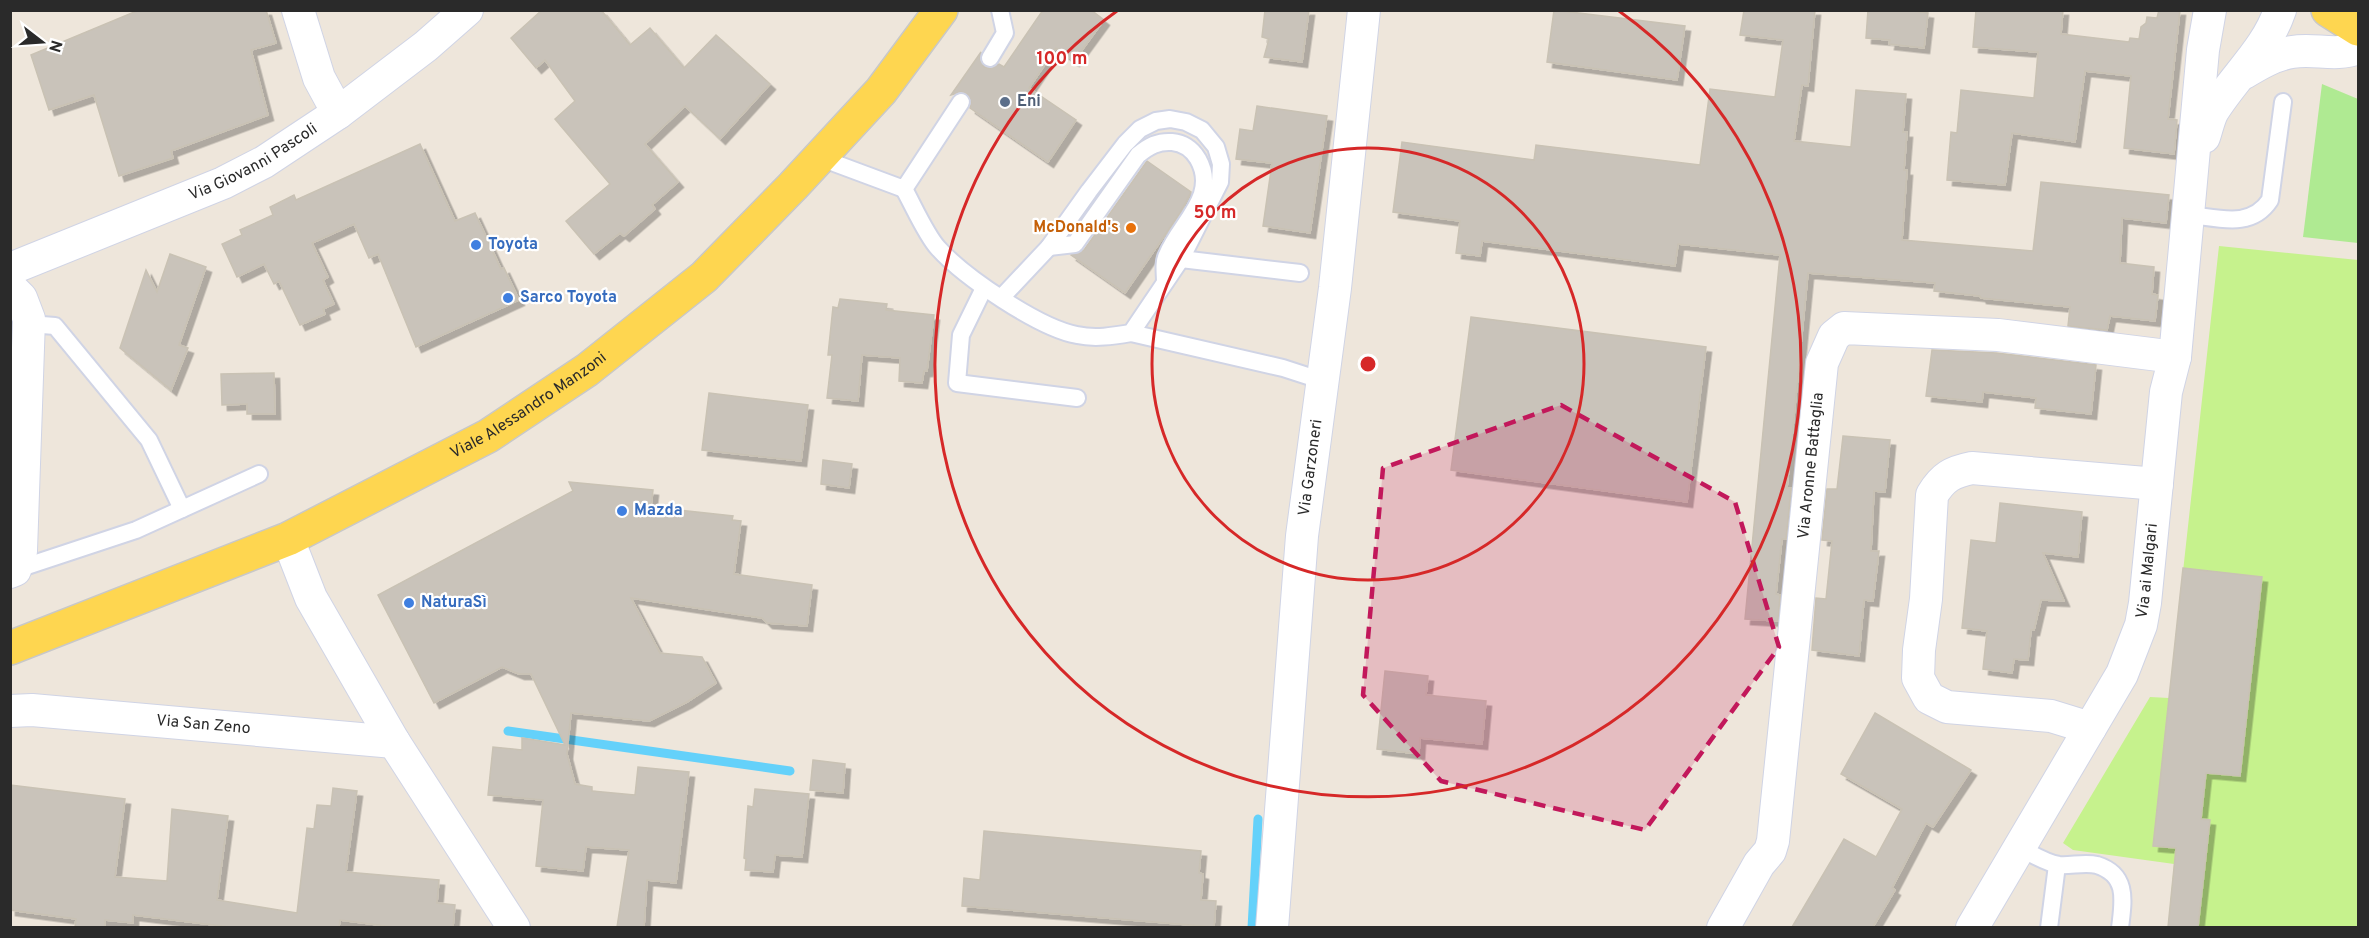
<svg xmlns="http://www.w3.org/2000/svg" width="2369" height="938" font-family="Overpass,sans-serif">
	<style>
		.green { fill: #afea92 }
		.pitch { fill: #c6f28d }
		.lines { fill: none; stroke-linecap: round; stroke-linejoin: round }
		.stream { stroke: #64d1fa; stroke-width: 9 }
		.building { fill: #c9c3ba; stroke: #c9c2b4; stroke-width: 1.5; filter: url(#shadow) }
		.lane-casing { stroke: #d0d4e5; stroke-width: 20 }
		.street-casing { stroke: #d0d4e5; stroke-width: 34 }
		.primary-casing { stroke: #c8c8c8; stroke-width: 36 }
		.lane { stroke: #fff; stroke-width: 16 }
		.street { stroke: #fff; stroke-width: 32 }
		.primary { stroke: #fed650; stroke-width: 33 }
		.marked { fill: #c2185b; fill-opacity: 0.2; stroke: #c2185b; stroke-width: 4.5; stroke-dasharray: 12 8; stroke-linejoin: round }
		.ring { fill: none; stroke: #d62828; stroke-width: 3 }
		.service-dot { fill: #5c6f8a; stroke: #fff; stroke-width: 2 }
		.food-dot { fill: #e8710a; stroke: #fff; stroke-width: 2 }
		.shop-dot { fill: #3f7fe0; stroke: #fff; stroke-width: 2 }
		.labels { text-anchor: middle; dominant-baseline: central; stroke-width: 4.5; stroke-linejoin: round; paint-order: stroke }
		.service-label { font-size: 16px; font-weight: bold; fill: #4e5e75; stroke: #fff; text-anchor: start }
		.street-label { font-size: 16px; fill: #2a2a2a; stroke: #fff }
		.food-label { font-size: 16px; font-weight: bold; fill: #c56008; stroke: #fff; text-anchor: end }
		.shop-label { font-size: 16px; font-weight: bold; fill: #366cbe; stroke: #fff; text-anchor: start }
		.centre { fill: #d62828; stroke: #fff; stroke-width: 3 }
		.ring-label { font-size: 18px; text-anchor: middle; font-weight: bold; fill: #d62828; stroke: #fff; stroke-width: 4.5; stroke-linejoin: round; paint-order: stroke }
	</style>
	<defs>
		<filter id="shadow"><feDropShadow dx="5.5" dy="5.5" stdDeviation="0" flood-color="#0004"/></filter>
	</defs>
	<rect width="100%" height="100%" fill="#eee6db"/>
	<path class="green" d="M2322 84 2358 99V243L2303 237Z"/>
	<path class="pitch" d="M2219 246 2358 260V927H2168L2174 864 2073 850 2063 843 2150 697 2169 698Z"/>
	<g class="lines">
		<g class="stream">
			<path d="M508 731 790 771"/>
			<path d="M1252 928 1258 819"/>
		</g>
	</g>
	<g class="building">
		<path d="M139 10H266L276 43 251 50 268 115 171 151 173 158 119 176 94 95 49 110 31 55Z"/>
		<path d="M542 10H601L630 45 650 28 684 68 716 35 770 84 720 139 685 106 645 144 678 182 652 205 655 209 624 236 620 233 594 254 566 221 610 184 555 119 575 101 545 60 536 68 511 38Z"/>
		<path d="M1043 10H1091L1104 20 1074 61 1056 48 1029 88 1076 120 1048 162 970 108 971 102 967 94 961 92 951 95 981 52 980 58 984 67 990 68 999 64 1004 67Z"/>
		<path d="M1265 10H1309L1302 62 1264 57 1269 39 1262 37Z"/>
		<path d="M1554 10 1685 26 1677 80 1547 62Z"/>
		<path d="M1744 10H1815L1808 86 1802 85 1794 141 1851 147 1856 90 1906 94 1903 132H1907L1904 170H1907L1902 240 2033 251 2041 182 2169 195 2166 223 2122 218 2120 263 2154 267 2152 294 2158 295 2155 321 2110 316 2107 330 2068 326 2070 307 1981 298 1980 296 1934 291 1935 283 1808 273 1787 488H1791L1786 539H1782L1776 594 1780 595 1778 621 1745 619 1780 255 1678 244 1675 266 1482 241 1480 256 1456 253 1460 221 1393 212 1402 142 1534 160 1536 145 1700 165 1710 89 1775 97 1783 40 1740 35Z"/>
		<path d="M1868 10H1906L1928 13 1924 48 1889 44 1890 40 1866 38Z"/>
		<path d="M1976 10H2063L2061 34 2129 42 2130 38 2139 39 2141 27 2146 23 2147 17 2157 18 2159 10H2180L2168 119 2177 120 2174 154 2124 148 2131 76 2085 71 2075 142 2012 133 2005 185 1947 180 1951 132 1957 133 1961 90 2034 98 2038 52 1973 47Z"/>
		<path d="M1257 106 1327 116 1310 233 1263 226 1272 163 1236 159 1240 129 1253 131Z"/>
		<path d="M420 144 455 221 475 213 501 269 504 268 519 300 416 347 378 254 369 258 354 224 312 243 328 277 323 280 334 304 323 309 325 314 300 325 279 281 274 284 264 264 237 277 222 244 242 235 240 230 273 215 270 207 294 195 296 200Z"/>
		<path d="M1147 161 1191 192 1180 213 1125 293 1071 255 1084 250Z"/>
		<path d="M170 254 206 267 179 345 188 348 171 390 120 348 146 270 157 292Z"/>
		<path d="M840 299 887 304 886 310 934 315 927 371H924L922 383 899 381 900 358 862 355 858 401 827 398 832 355H828L833 307 838 308Z"/>
		<path d="M1471 317 1706 347 1687 502 1451 470Z"/>
		<path d="M1932 350 1996 353 2096 365 2091 414 2035 408 2036 398 1983 392 1982 402 1926 396Z"/>
		<path d="M274 373 275 414H247V404L222 405 221 374Z"/>
		<path d="M709 393 808 405 801 461 702 450Z"/>
		<path d="M1843 436 1890 440 1885 492 1874 491 1871 551H1879L1873 601 1864 600 1859 656 1812 650 1816 598 1826 599 1832 541 1822 540 1827 489H1837Z"/>
		<path d="M823 460 852 464 849 488 821 484Z"/>
		<path d="M569 482 653 490 651 507 733 516 732 520 741 521 734 574 812 585 807 626 767 623 762 618 631 598 660 653 702 657 716 683 687 702 649 721 571 713 567 754 575 784 592 787V791L635 795 638 767 689 772 676 883 647 880 644 927H617L629 850 586 847 583 871 536 866 543 800 488 795 493 747 522 750V738L565 745 531 674H519L502 667 434 703 378 595 573 491Z"/>
		<path d="M2000 503 2082 512 2078 557 2043 553 2064 601 2041 600 2034 630H2031L2028 660 2014 659 2012 673 1983 669 1987 631 1962 628 1971 540 1996 543Z"/>
		<path d="M2183 568 2262 577 2240 776 2206 773 2201 819 2210 820 2198 927H2168L2176 848 2153 846Z"/>
		<path d="M1385 671 1428 676 1426 695 1486 701 1482 744 1420 738 1419 754 1377 749Z"/>
		<path d="M1875 713 1971 770 1933 827 1926 823 1892 888 1895 890 1873 927H1792L1844 839 1876 857 1902 809 1841 774Z"/>
		<path d="M813 760 845 764 843 793 810 790Z"/>
		<path d="M10 785 125 799 115 877 167 881 172 809 228 816 217 900 297 913 307 828 314 829 317 805 331 806 333 788 357 791 346 872 439 880 437 903 455 905 453 927H394L340 920 339 927H230L133 915V923L105 920V927H75L76 919 10 910Z"/>
		<path d="M755 789 809 794 802 857 775 855 773 872 745 870 746 859 744 858 748 806 753 807Z"/>
		<path d="M984 831 1201 851 1199 873 1203 874 1201 900 1216 901 1214 927 962 906 964 878 980 880Z"/>
	</g>
	<g class="lines">
		<defs>
			<g id="lane">
				<path d="M990 58 1005 33 1000 10"/>
				<path d="M818 157 904 189 961 102"/>
				<path d="M904 189C913 205 926 235 938 248 964 277 1039 328 1077 335 1095 339 1113 336 1131 333L1181 259 1220 182 1221 164 1216 147 1202 130 1186 122 1170 119 1156 121 1140 129 1125 144 1089 191 1049 247 1001 298"/>
				<path d="M2190 215C2219 218 2251 229 2270 200L2283 102"/>
				<path d="M1049 247 1075 244 1138 155C1149 146 1158 141 1172 142 1183 143 1192 149 1198 159 1219 196 1180 223 1167 255 1163 262 1165 274 1165 282"/>
				<path d="M1181 259 1300 273"/>
				<path d="M984 288 961 335 957 383 1077 398"/>
				<path d="M29 324 55 326 149 440 182 509"/>
				<path d="M1131 333 1283 368 1323 381"/>
				<path d="M15 570 136 530 259 474"/>
				<path d="M2020 848C2032 854 2046 863 2059 865 2071 866 2085 862 2097 865 2129 875 2123 902 2120 928"/>
				<path d="M2049 928 2057 865"/>
			</g>
			<g id="street">
				<path d="M298 10 319 78 338 113"/>
				<path d="M2244 73C2259 64 2274 55 2292 52 2315 48 2335 57 2358 48"/>
				<path d="M2204 137C2207 128 2209 118 2213 111 2235 76 2267 49 2280 10"/>
				<path id="s1" d="M10 269 223 183 264 162 338 113 426 46 467 10"/>
				<path d="M10 287 21 298 29 319 21 551 15 570 10 572"/>
				<path d="M288 539 311 598 394 742 514 928"/>
				<path id="s2" d="M10 711 32 710 394 742"/>
				<path d="M2090 728 2051 716 1947 707 1929 698 1918 678 1919 650 1926 599 1932 495C1943 477 1952 472 1972 468L2157 484"/>
				<path id="s3" d="M1272 928 1302 536 1335 288 1364 10"/>
				<path id="s4" d="M1723 928 1759 864 1770 851 1773 841 1822 363 1834 336 1844 328 1998 335 2175 357"/>
				<path id="s5" d="M1972 928 2122 674 2141 625 2145 603 2166 392 2175 357 2203 50 2210 10"/>
			</g>
			<g id="primary">
				<path d="M2328 10 2358 29"/>
				<path id="s6" d="M10 648 288 539 488 436 587 370 704 277 793 186 881 91 941 10"/>
			</g>
		</defs>
		<use href="#lane" class="lane-casing"/>
		<use href="#street" class="street-casing"/>
		<use href="#primary" class="primary-casing"/>
		<use href="#lane" class="lane"/>
		<use href="#street" class="street"/>
		<use href="#primary" class="primary"/>
	</g>
	<path class="marked" d="M1561 405 1735 502 1779 647 1645 830 1441 781 1363 695 1383 468Z"/>
	<g class="ring">
		<circle cx="1368" cy="364" r="216"/>
		<path d="M1619 11A433 433 0 1 1 1117 11"/>
	</g>
	<circle class="service-dot" cx="1005" cy="102" r="6"/>
	<circle class="food-dot" cx="1131" cy="228" r="6"/>
	<g class="shop-dot">
		<circle cx="476" cy="245" r="6"/>
		<circle cx="508" cy="298" r="6"/>
		<circle cx="622" cy="511" r="6"/>
		<circle cx="409" cy="603" r="6"/>
	</g>
	<g class="labels">
		<g class="service-label">
			<text x="1017" y="102">Eni</text>
		</g>
		<g class="street-label">
			<text stroke="none"><textPath href="#s1" startOffset="266">Via Giovanni Pascoli</textPath></text>
			<text stroke="none"><textPath href="#s6" startOffset="574">Viale Alessandro Manzoni</textPath></text>
			<text stroke="none"><textPath href="#s4" startOffset="478">Via Aronne Battaglia</textPath></text>
			<text stroke="none"><textPath href="#s3" startOffset="462">Via Garzoneri</textPath></text>
			<text stroke="none"><textPath href="#s5" startOffset="402">Via ai Malgari</textPath></text>
			<text stroke="none"><textPath href="#s2" startOffset="194">Via San Zeno</textPath></text>
		</g>
		<g class="food-label">
			<text x="1119" y="228">McDonald's</text>
		</g>
		<g class="shop-label">
			<text x="488" y="245">Toyota</text>
			<text x="520" y="298">Sarco Toyota</text>
			<text x="634" y="511">Mazda</text>
			<text x="421" y="603">NaturaSì</text>
		</g>
	</g>
	<circle cx="1368" cy="364" r="9" class="centre"/>
	<g class="ring-label">
		<text x="1062" y="64">100 m</text>
		<text x="1215" y="218">50 m</text>
	</g>
	<rect width="2369" height="938" fill="none" stroke="#2a2a2a" stroke-width="24"/>
	<g transform="translate(42 42) rotate(107)" stroke="#ffffff" stroke-width="4.5" paint-order="stroke">
	<path d="M0-4.5L10 22L0 15L-10 22Z" fill="#2a2a2a"/>
	<text y="-9" font-size="16" font-weight="bold" text-anchor="middle" fill="#2a2a2a">N</text>
	</g>
</svg>
